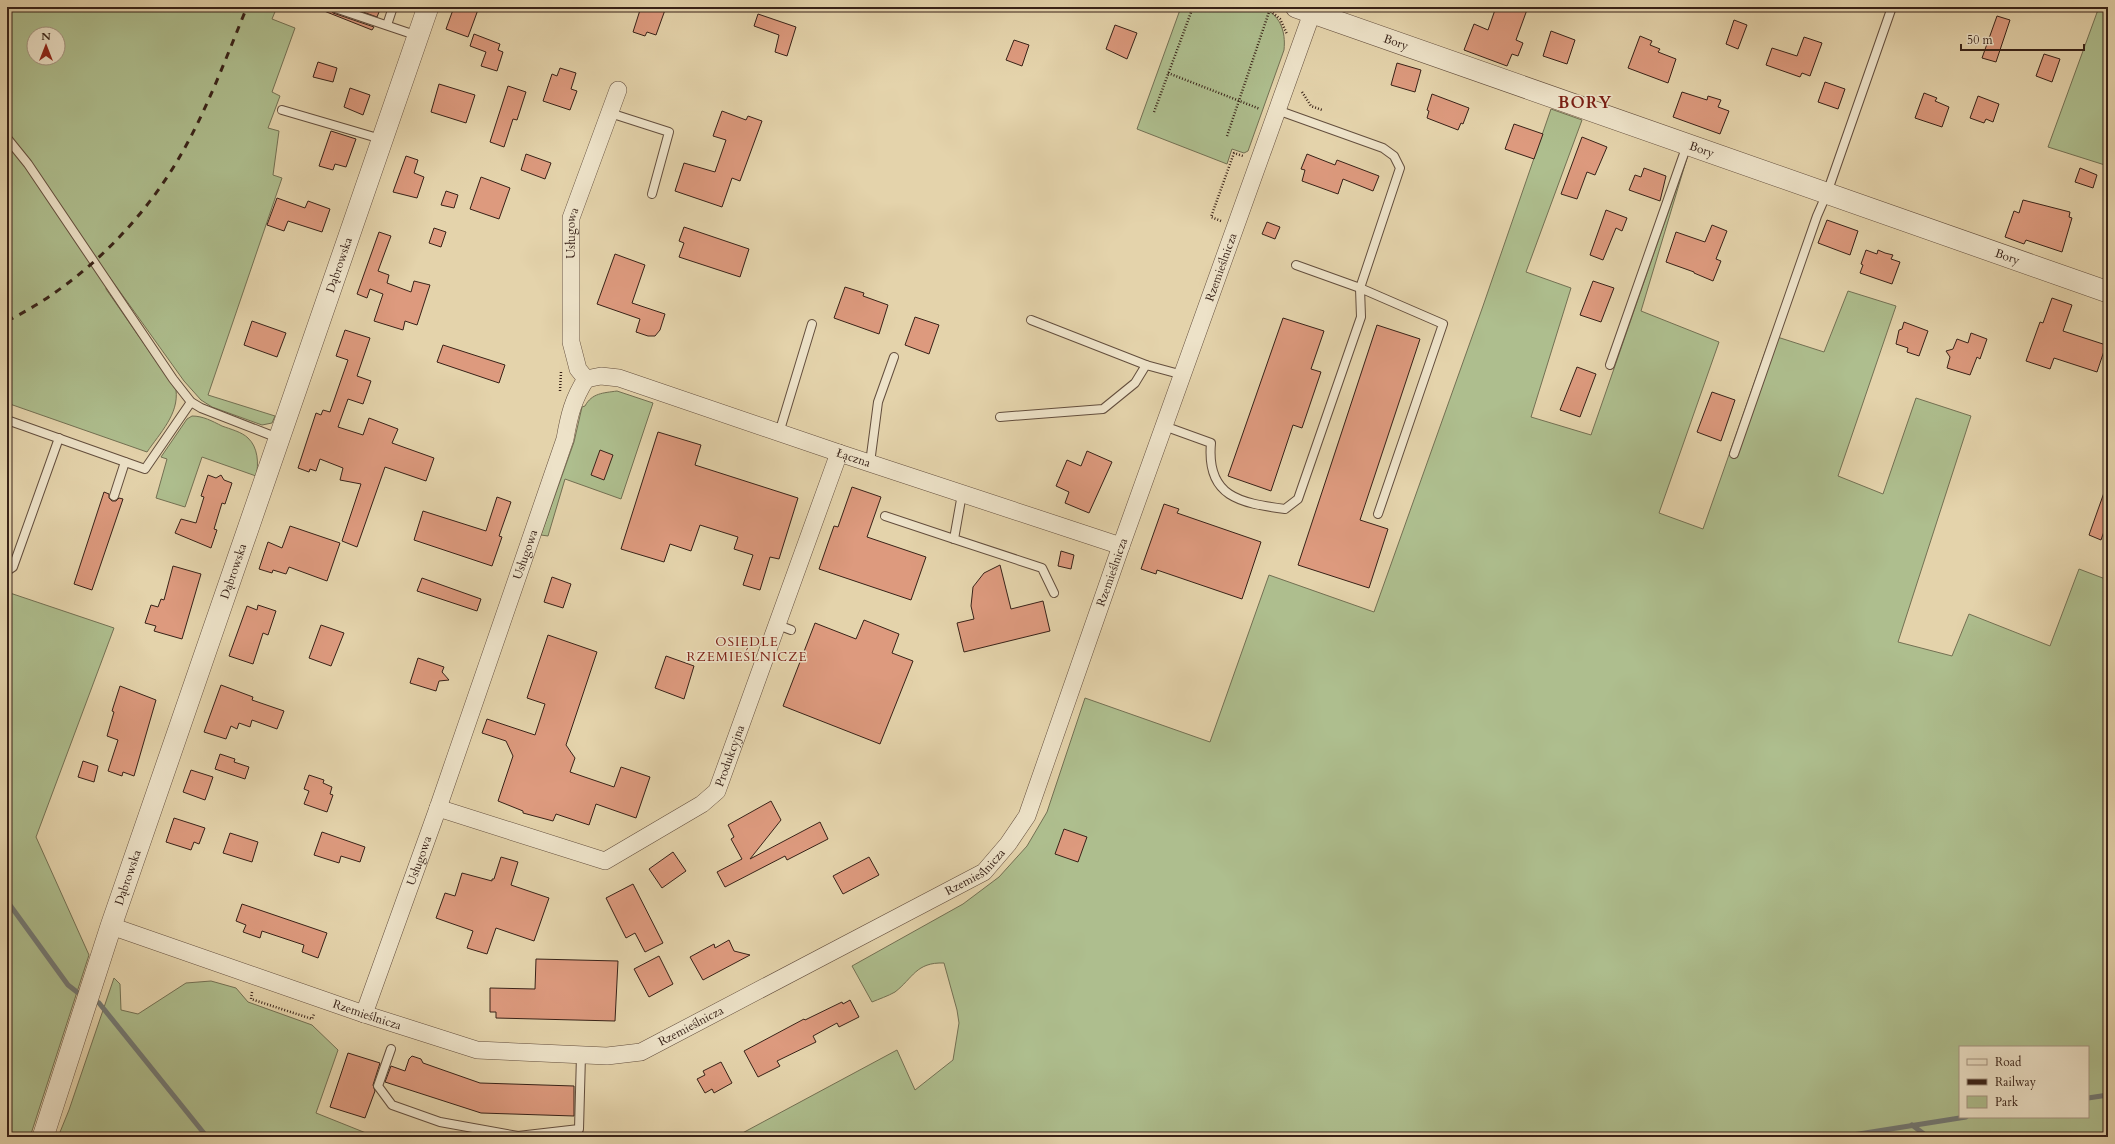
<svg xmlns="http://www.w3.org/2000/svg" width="2115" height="1144" font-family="Cardo,serif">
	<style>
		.green { fill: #aebe8e; stroke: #737053; fill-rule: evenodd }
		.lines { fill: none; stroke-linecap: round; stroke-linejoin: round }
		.stream { stroke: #737a76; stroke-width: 5 }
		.building { fill: #dd9a7e; stroke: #382218 }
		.service-casing { stroke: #634e3d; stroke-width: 10 }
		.minor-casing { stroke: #634e3d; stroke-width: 18 }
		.tertiary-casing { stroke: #634e3d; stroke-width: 22 }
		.path { stroke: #382218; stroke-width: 2.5; stroke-dasharray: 1 2; stroke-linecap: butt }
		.service { stroke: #ede2c8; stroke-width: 8 }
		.minor { stroke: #ede2c8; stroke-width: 17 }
		.tertiary { stroke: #ede2c8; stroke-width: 21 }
		.rail { stroke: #382218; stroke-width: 3; stroke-dasharray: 7 7; stroke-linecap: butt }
		.labels { text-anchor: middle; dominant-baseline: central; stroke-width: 3; stroke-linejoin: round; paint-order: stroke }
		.street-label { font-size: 12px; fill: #382218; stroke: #ede2c8 }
		.neighbourhood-label { font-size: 13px; letter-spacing: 1px; fill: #7a1f14; stroke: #ede2c8 }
		.district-label { font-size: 16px; font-weight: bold; letter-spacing: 1px; fill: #7a1f14; stroke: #ede2c8 }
	</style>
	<rect width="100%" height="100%" fill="#e4d3ab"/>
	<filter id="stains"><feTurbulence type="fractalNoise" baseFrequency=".005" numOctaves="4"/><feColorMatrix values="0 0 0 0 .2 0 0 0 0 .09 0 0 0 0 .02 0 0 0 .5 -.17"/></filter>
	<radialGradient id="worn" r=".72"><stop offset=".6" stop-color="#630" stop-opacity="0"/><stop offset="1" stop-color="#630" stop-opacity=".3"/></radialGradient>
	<g class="green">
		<path d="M7 7H277L272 19 295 28 272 92 280 96 268 128 279 131 273 175 282 178 208 395 275 416 272 423 262 425 212 407 201 400 184 381 108 275 106 289 176 390C179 414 160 433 147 452L7 403ZM34 34H58V58H34Z"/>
		<path d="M1181 7H1261C1280 14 1286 31 1284 50L1248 151 1244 153 1232 149 1227 164 1137 129Z"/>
		<path d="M2099 7H2108V166L2048 147Z"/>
		<path d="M1551 109 1582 120 1526 272 1571 288 1531 417 1591 435 1687 158 1641 311 1719 342 1659 513 1703 529 1771 335 1824 352 1848 291 1896 306 1838 476 1883 494 1916 398 1971 416 1898 642 1952 656 1969 614 2050 646 2079 569 2108 580V1137H735L897 1050 915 1090 953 1060 959 1023 957 1010 944 963C916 962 913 978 895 992 888 996 879 999 872 1002L852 966 963 904 999 877 1027 846 1047 812 1085 698 1210 742 1269 575 1374 612 1483 306ZM1960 1047H2088V1117H1960Z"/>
		<path d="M617 391 653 403 621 499 565 479 548 536 541 535 574 442 582 407 585 406C592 393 603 393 617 391Z"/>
		<path d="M192 416C203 416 212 421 222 426 230 429 242 432 248 438 258 447 259 464 256 476L202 457 185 507 156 498 167 459 161 457 187 419Z"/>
		<path d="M7 592 114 628 36 837 89 955 30 1137H7Z"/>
		<path d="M114 978 120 984 121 1010 138 1014 186 983 211 981 236 988 248 1002 312 1025 338 1050 316 1113 376 1137H58L69 1110Z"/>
	</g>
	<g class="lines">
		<g class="stream">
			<path d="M7 901 68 985 77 992"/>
			<path d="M99 1003 207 1137"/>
			<path d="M2088 1098 2108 1095"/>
			<path d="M1912 1125 1928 1137"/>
			<path d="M1840 1137 1966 1117"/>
		</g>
	</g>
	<g class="building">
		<path d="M314 7H330L333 13 374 27 372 30Z"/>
		<path d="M349 7H381L377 17Z"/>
		<path d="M454 7H479L468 37 446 29Z"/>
		<path d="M641 7H656L665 10 656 35 647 32 645 36 633 32Z"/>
		<path d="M1496 7H1528L1516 40 1523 43 1518 56 1512 54 1507 66 1464 50 1474 24 1488 30Z"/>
		<path d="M758 14 796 27 787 56 775 52 779 35 754 26Z"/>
		<path d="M1997 16 2010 20 1996 62 1982 58Z"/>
		<path d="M1734 20 1747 25 1738 49 1726 44Z"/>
		<path d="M1115 25 1137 33 1127 59 1106 49Z"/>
		<path d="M1551 31 1575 40 1567 64 1543 56Z"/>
		<path d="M474 34 500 44 498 50 503 52 497 71 481 66 486 52 470 46Z"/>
		<path d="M1640 36 1652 41 1650 45 1660 49 1658 52 1676 59 1668 83 1628 68Z"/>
		<path d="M1804 37 1822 43 1810 76 1802 73 1800 77 1766 65 1772 48 1797 56Z"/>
		<path d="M1014 40 1029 45 1022 66 1006 60Z"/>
		<path d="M2044 54 2060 59 2052 82 2036 76Z"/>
		<path d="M318 62 337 68 333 82 313 77Z"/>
		<path d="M1397 63 1421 70 1415 92 1391 85Z"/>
		<path d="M560 68 576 73 571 89 577 91 570 110 543 101 552 74 557 76Z"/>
		<path d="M1825 82 1845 89 1838 109 1818 102Z"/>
		<path d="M439 84 475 95 466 123 431 112Z"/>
		<path d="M508 86 526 92 517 120 513 119 504 147 490 142Z"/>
		<path d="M350 88 370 95 363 115 344 107Z"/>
		<path d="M1682 92 1707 100 1708 96 1721 100 1718 107 1729 111 1720 134 1673 117Z"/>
		<path d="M1924 93 1937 98 1935 101 1949 107 1942 127 1915 118Z"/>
		<path d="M1432 94 1469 108 1463 124 1461 123 1458 130 1427 118 1429 111 1427 110Z"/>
		<path d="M1978 96 1999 104 1993 122 1986 119 1984 123 1970 118Z"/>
		<path d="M722 111 746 120 748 116 762 121 740 181 732 178 722 207 675 191 684 163 715 172 726 140 713 136Z"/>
		<path d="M1514 124 1543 134 1534 159 1505 149Z"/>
		<path d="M331 131 356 139 346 167 335 164 333 170 319 166Z"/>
		<path d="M1582 137 1607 147 1595 175 1587 172 1577 199 1561 194Z"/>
		<path d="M526 154 551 163 545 179 521 170Z"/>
		<path d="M1307 154 1335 165 1337 160 1379 176 1373 191 1343 179 1338 194 1302 181 1305 170 1301 169Z"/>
		<path d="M406 156 418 160 414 173 424 177 417 198 393 192Z"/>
		<path d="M1644 168 1666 176 1660 201 1629 190 1635 175 1641 177Z"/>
		<path d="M2080 168 2097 175 2093 188 2075 182Z"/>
		<path d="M481 177 510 188 499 219 470 209Z"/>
		<path d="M446 191 458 195 454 208 441 205Z"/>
		<path d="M277 198 305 208 308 201 330 209 322 232 288 221 284 231 267 225Z"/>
		<path d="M2023 200 2070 212 2069 217 2072 218 2062 252 2026 240 2024 244 2005 237 2014 211 2019 213Z"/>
		<path d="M1606 210 1627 218 1622 231 1616 228 1603 260 1590 255Z"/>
		<path d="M1827 220 1858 231 1850 255 1818 243Z"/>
		<path d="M1267 222 1280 227 1275 239 1262 234Z"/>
		<path d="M1712 225 1727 231 1716 259 1721 261 1713 281 1694 273V272L1666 262 1676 232 1705 242Z"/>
		<path d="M684 227 749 249 740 277 679 257 684 243 679 241Z"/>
		<path d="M434 228 446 232 441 247 429 243Z"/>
		<path d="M379 232 391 236 378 271 389 275 387 283 411 292 414 281 430 285 417 325 405 321 403 330 374 321 383 294 370 289 367 298 357 294Z"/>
		<path d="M1866 250 1877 254 1878 250 1885 253 1893 255 1891 259 1900 262 1892 284 1860 273 1863 265 1861 264Z"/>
		<path d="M615 254 645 265 632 303 665 314 660 330 655 336H648L636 332 640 319 597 304Z"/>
		<path d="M1593 281 1614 288 1601 322 1580 315Z"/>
		<path d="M845 287 864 293 863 296 888 305 879 334 834 318Z"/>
		<path d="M2052 298 2072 305 2063 331 2106 345 2097 372 2054 358 2050 369 2026 361 2040 322 2043 323Z"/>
		<path d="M915 317 939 325 929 354 905 345Z"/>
		<path d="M1283 318 1324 331 1311 369 1321 372 1302 428 1293 425 1271 491 1228 476Z"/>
		<path d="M252 321 286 333 277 357 244 345Z"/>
		<path d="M1904 322 1928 331 1919 356 1907 352 1908 348 1896 344 1899 330 1902 329Z"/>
		<path d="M1377 325 1420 339 1360 520 1388 529 1369 588 1298 565Z"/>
		<path d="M345 330 370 338 357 376 371 381 363 404 348 399 338 427 363 435 369 418 398 429 392 443 434 458 426 481 385 467 357 547 342 541 361 484 340 480 343 468 320 459 316 471 310 469 309 472 298 468 316 413 321 415 323 410 330 412 340 383 348 360 336 356Z"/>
		<path d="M1971 333 1987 339 1980 359 1977 357 1970 375 1947 368 1950 357 1946 351 1953 349 1957 339 1968 343Z"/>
		<path d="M443 345 505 365 499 383 437 362Z"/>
		<path d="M1577 367 1596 374 1580 417 1560 410Z"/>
		<path d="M1712 392 1735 400 1721 441 1697 432Z"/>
		<path d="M658 432 701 445 695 465 798 498 779 559 770 557 760 590 743 585 753 555 734 549 738 537 700 525 691 551 670 544 664 562 621 549Z"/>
		<path d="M600 450 613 455 604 480 591 475Z"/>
		<path d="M1087 451 1112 462 1089 513 1065 503 1069 492 1056 486 1067 460 1081 466Z"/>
		<path d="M208 475 216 478 221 475 224 480 232 483 225 504 222 503 214 529 217 530 211 548 175 533 181 519 196 523 204 497 201 496Z"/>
		<path d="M852 487 881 497 867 537 926 557 911 600 819 569 834 526 838 527Z"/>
		<path d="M2106 487 2108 488V520L2101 540 2089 535Z"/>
		<path d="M104 492 109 494V498L112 501H116L119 498 123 499 92 590 74 584Z"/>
		<path d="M497 497 511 502 499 536 502 537 492 566 414 540 423 511 486 531Z"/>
		<path d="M1164 504 1179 509 1177 513 1261 542 1242 599 1157 570 1156 574 1141 569Z"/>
		<path d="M290 526 340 543 327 581 289 567 286 574 273 570 272 573 259 569 268 542 282 548Z"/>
		<path d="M1061 551 1074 555 1071 569 1058 566Z"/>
		<path d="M1000 565 1011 609 1043 601 1050 631 964 652 957 623 974 619 971 606 973 587 984 573Z"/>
		<path d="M173 566 201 574 182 639 154 631 156 626 145 623 151 605 158 607 161 599 164 600Z"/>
		<path d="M552 577 571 584 563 608 544 602Z"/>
		<path d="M422 578 481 599 477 611 417 591Z"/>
		<path d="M258 605 276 611 268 635 263 633 253 664 229 656 247 606 257 610Z"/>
		<path d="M864 620 899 634 892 653 913 661 880 744 783 706 815 623 856 639Z"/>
		<path d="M321 625 344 633 331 666 309 658Z"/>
		<path d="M548 635 597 652 566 745 575 758 570 772 614 787 621 767 650 777 636 818 596 804 589 825 556 814 553 821 523 813V811L498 801 513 756 506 741 482 733 487 719 535 735 545 704 527 698Z"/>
		<path d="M666 656 694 666 684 699 655 688Z"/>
		<path d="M418 658 444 667 442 672 449 680 439 681 436 691 410 683Z"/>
		<path d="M221 685 253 697 252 700 284 711 277 729 252 720 250 727 239 723 237 729 231 726 226 739 204 732Z"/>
		<path d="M120 686 156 700 134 776 123 772 122 776 108 771 118 740 107 736 114 712 112 711Z"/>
		<path d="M220 754 235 759 234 762 249 767 245 779 215 769Z"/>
		<path d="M83 761 98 766 94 782 78 777Z"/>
		<path d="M191 770 213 777 205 800 183 792Z"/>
		<path d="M309 775 324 780 323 783 332 787 330 794 333 795 327 812 304 804 309 791 304 789Z"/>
		<path d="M771 801 781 820 750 859 820 822 828 839 787 860 785 856 725 887 717 872 742 859 731 839 734 837 728 825Z"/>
		<path d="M174 818 205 828 199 844 194 842 191 850 166 842Z"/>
		<path d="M1064 829 1087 837 1078 862 1055 854Z"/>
		<path d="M322 832 365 847 360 862 341 856 339 863 314 855Z"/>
		<path d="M230 833 258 842 252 862 223 853Z"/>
		<path d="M673 852 686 871 662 888 649 869Z"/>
		<path d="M501 857 518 862 511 885 549 898 534 941 496 928 487 954 467 948 473 931 436 918 445 893 455 896 462 873 492 881V879H494Z"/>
		<path d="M869 857 879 875 843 894 833 876Z"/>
		<path d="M633 884 663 943 645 952 635 933 626 938 606 898Z"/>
		<path d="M242 904 327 933 318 958 302 952 304 945 262 931 260 938 243 932 246 925 236 921Z"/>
		<path d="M729 940 734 951 750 955 703 980 690 957 714 944 715 948Z"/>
		<path d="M659 956 673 984 649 997 634 969Z"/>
		<path d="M536 959 618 961 615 1021 496 1018V1012H490V988L535 989Z"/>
		<path d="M850 1000 859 1017 839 1027 837 1023 813 1036 816 1042 777 1061 780 1066 758 1077 744 1051 804 1019 805 1020 842 1002 843 1004Z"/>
		<path d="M348 1053 380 1063 373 1085 375 1091 365 1118 330 1107Z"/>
		<path d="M412 1056 421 1059 423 1063 480 1083 574 1086V1116L481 1113 385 1082 391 1066 405 1071 409 1059Z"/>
		<path d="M721 1062 732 1083 714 1093 712 1089 705 1093 697 1079 705 1075 703 1071Z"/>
	</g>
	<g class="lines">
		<defs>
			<g id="service">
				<path d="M335 8 418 36"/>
				<path d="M387 25 393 7"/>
				<path d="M282 110 381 139"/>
				<path d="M610 113 669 132 652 194"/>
				<path d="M7 138 28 164 173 379 191 402 201 408 278 438"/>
				<path d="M1296 265 1360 288 1443 324 1378 514"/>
				<path d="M1031 320 1146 365"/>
				<path d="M1610 365 1687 145"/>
				<path d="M1000 417 1103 409 1135 383 1146 365 1183 375"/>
				<path d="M7 420 145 469 191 402"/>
				<path d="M1164 426 1211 443C1206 497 1240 503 1285 509L1298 499 1361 317 1360 288 1400 168 1394 156 1383 148 1277 110"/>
				<path d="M779 433 812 324"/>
				<path d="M1734 454 1817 216 1827 193 1892 7"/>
				<path d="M870 463 878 402 894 357"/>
				<path d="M962 494 954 539 1042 568 1054 593"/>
				<path d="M114 496 125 462"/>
				<path d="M885 516 954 539"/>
				<path d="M7 571 13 567 59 438"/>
				<path d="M778 625 791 630"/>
				<path d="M391 1049 378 1086 392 1105 440 1122 518 1136 579 1129 581 1055"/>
			</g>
			<g id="minor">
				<path id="s1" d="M586 379 601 376 619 378 839 453 1121 546"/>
				<path id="s2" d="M438 808 605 861 702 804 717 791 839 453"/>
				<path id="s3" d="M111 926 364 1014 477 1050 607 1056 641 1052 984 872 1008 844 1027 816 1121 546 1312 13"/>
				<path id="s4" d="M364 1014 438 808 565 439C569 416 573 399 586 379L578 369 571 342V218L618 90"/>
			</g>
			<g id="tertiary">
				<path id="s5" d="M1296 7 2108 292"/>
				<path id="s6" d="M43 1137 111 926 428 7"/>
			</g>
		</defs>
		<use href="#service" class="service-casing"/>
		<use href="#minor" class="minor-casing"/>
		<use href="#tertiary" class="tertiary-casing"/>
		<g class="path">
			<path d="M1266 7 1280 19 1287 34"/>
			<path d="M1168 73 1260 109"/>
			<path d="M1302 92 1311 106 1322 110"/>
			<path d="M1154 112 1193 7"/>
			<path d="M1227 136 1270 9"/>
			<path d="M1221 221 1211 217 1234 153 1243 156"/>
			<path d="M560 391 561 372"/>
			<path d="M252 992 251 999 312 1019 314 1014"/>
		</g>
		<use href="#service" class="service"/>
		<use href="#minor" class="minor"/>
		<use href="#tertiary" class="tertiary"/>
		<path class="rail" d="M7 321C80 285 144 221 183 151 209 105 227 55 247 7"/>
	</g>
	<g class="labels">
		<g class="street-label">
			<text stroke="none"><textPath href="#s5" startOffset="106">Bory</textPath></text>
			<text stroke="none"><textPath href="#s5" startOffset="430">Bory</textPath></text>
			<text stroke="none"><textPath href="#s4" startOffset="823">Usługowa</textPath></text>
			<text stroke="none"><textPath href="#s5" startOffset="754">Bory</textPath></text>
			<text stroke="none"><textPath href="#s6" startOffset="921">Dąbrowska</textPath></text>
			<text stroke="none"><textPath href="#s3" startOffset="1591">Rzemieślnicza</textPath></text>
			<text stroke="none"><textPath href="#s1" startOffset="281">Łączna</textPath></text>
			<text stroke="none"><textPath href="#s4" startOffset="487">Usługowa</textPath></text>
			<text stroke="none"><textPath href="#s6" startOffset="597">Dąbrowska</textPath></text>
			<text stroke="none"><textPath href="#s3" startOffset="1267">Rzemieślnicza</textPath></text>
			<text stroke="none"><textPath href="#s2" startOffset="345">Produkcyjna</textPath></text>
			<text stroke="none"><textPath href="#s4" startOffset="163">Usługowa</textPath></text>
			<text stroke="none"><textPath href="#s3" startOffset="931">Rzemieślnicza</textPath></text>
			<text stroke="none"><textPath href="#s6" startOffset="273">Dąbrowska</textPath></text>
			<text stroke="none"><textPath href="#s3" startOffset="271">Rzemieślnicza</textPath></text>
			<text stroke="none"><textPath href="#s3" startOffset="607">Rzemieślnicza</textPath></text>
		</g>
		<g class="neighbourhood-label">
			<text x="747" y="642">OSIEDLE<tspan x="747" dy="15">RZEMIEŚLNICZE</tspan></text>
		</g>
		<g class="district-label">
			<text x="1585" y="103">BORY</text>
		</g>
	</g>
	<rect width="2115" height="1144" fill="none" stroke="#e4d3ab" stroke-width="24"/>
	<rect x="8" y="8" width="2099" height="1128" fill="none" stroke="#382218" stroke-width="2"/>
	<rect x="12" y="12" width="2091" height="1120" fill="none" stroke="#382218"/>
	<rect x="1959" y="1046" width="130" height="72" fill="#ede2c8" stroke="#a59582"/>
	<rect x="1967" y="1059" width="20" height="6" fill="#ede2c8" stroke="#a59582"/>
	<text x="1995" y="1066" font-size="12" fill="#382218">Road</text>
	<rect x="1967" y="1079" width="20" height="6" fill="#382218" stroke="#a59582"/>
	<text x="1995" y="1086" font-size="12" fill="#382218">Railway</text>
	<rect x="1967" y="1096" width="20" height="12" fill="#aebe8e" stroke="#a59582"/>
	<text x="1995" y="1106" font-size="12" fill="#382218">Park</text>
	<g transform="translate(46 46)"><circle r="19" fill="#ede2c8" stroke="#a59582"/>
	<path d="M0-3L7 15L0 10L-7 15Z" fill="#8f2418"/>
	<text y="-6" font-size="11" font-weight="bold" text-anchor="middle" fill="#382218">N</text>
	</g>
	<path d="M1961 44v6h123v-6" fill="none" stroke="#382218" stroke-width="2"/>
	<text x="1967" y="44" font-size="12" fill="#382218" stroke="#ede2c8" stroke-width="3" paint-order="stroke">50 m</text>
	<rect width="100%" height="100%" filter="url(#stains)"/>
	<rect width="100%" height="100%" fill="url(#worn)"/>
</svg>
